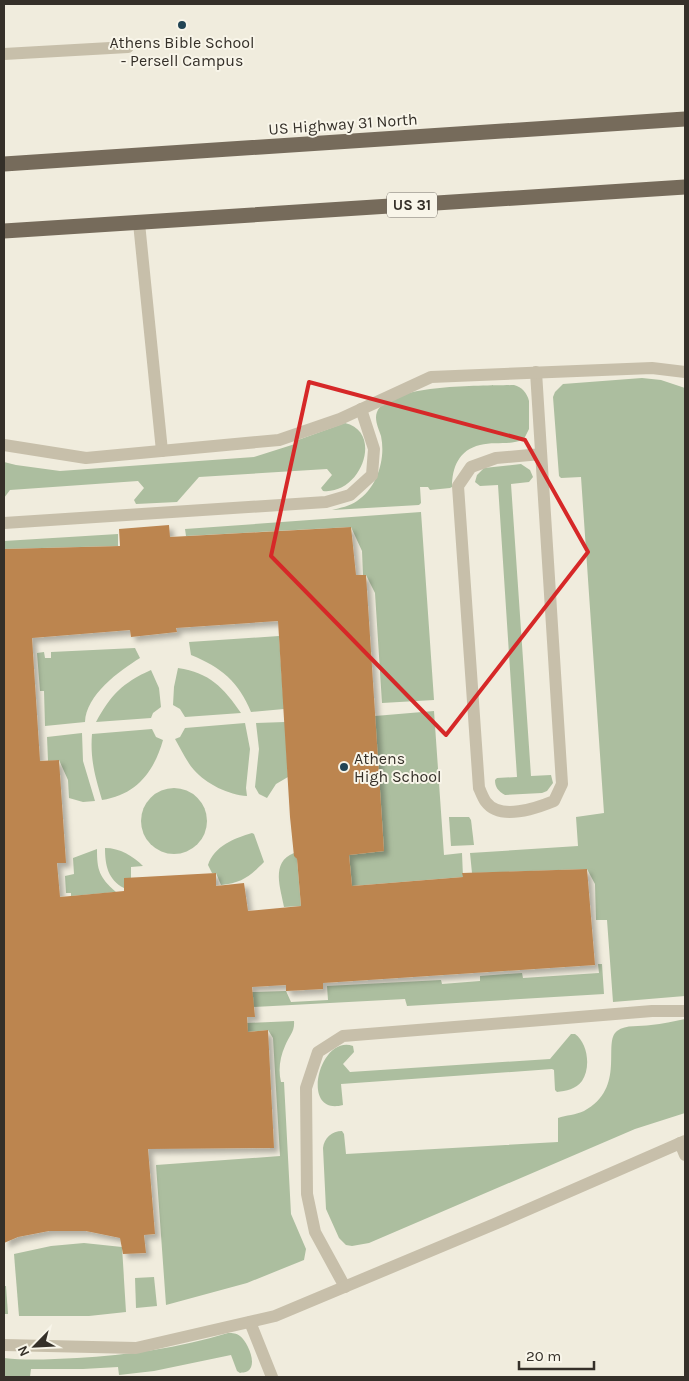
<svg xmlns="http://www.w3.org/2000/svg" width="689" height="1381" font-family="Karla,sans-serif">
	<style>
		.green { fill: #acbe9f }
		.building { fill: #bc8550; fill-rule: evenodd; filter: url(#shadow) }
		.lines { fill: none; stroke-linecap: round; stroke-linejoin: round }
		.lane { stroke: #c7bfaa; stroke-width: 12 }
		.primary { stroke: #766b5b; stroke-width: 15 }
		.marked { fill: none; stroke: #d62828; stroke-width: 4; stroke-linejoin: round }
		.poi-dot { fill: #224454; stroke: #f8f5e9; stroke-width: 2 }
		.labels { text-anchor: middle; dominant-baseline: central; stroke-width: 4; stroke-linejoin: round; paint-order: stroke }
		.shield { fill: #f8f5e9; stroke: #706b63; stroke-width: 1 }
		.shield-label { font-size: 15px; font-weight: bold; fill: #353029 }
		.poi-label { font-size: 16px; fill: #353029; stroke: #f8f5e9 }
		.street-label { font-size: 16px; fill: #353029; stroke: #f8f5e9 }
	</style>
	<defs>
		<filter id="shadow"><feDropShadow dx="4.5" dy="4.5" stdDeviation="2.5" flood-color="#0004"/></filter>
	</defs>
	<rect width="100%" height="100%" fill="#f0ecdd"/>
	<g class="green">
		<path d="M642 378 661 380 685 388V996L613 1002 607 920H596L595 884 587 869 472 873 470 853 578 846 576 817 604 813 581 477 561 478 559 476 553 397 555 392 563 384Z"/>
		<path d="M514 385C522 387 527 393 529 401V429L524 439C510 446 495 441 480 445 459 450 452 467 452 487L450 488 430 490 428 487H420L421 503 419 505 332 510C340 508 350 506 357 501 377 488 386 459 381 436 378 427 372 416 380 407 400 384 484 386 514 385Z"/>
		<path d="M345 423C384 432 361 495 323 491L321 488 332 475 327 469 199 477 177 502 136 504 134 500 144 488 138 481 10 490 4 498V462L16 465 60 471 254 457 295 444 298 440Z"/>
		<path d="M521 464 530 470 533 477 529 482 511 484 531 776 551 775 553 783 547 791 542 793 505 795C498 791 495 787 495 780L497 778 517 777 498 485 480 486 475 482 477 475 484 468Z"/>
		<path d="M421 512 434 700 382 703 375 593 366 575H363L362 551 351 527 186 536 185 529Z"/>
		<path d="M118 534V546L4 549V541Z"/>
		<path d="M279 636 284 709 251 712C239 682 221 667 191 655L189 642Z"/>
		<path d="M135 648 140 658C119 671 86 695 85 722L45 726 44 691H40L37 653 44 652 45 658H51V652Z"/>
		<path d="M178 668C210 673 223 687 241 713L185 717 180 709 173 705 174 687Z"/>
		<path d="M151 670 159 688 161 707 153 713 151 718 96 722C111 695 122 683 151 670Z"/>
		<path d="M434 711 444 855 462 853 463 877 352 886 349 855 384 851 375 716Z"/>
		<path d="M285 722 288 777 276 784 267 798 259 794 255 787 259 749 256 723Z"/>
		<path d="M245 723 250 749 246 788 247 796C229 795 206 784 194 770 186 761 181 749 175 739L180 737 185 728Z"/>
		<path d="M152 729 156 737 163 740C154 772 136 795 102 800 95 776 90 759 92 734Z"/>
		<path d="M82 733 83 761 95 801 83 802 69 798 68 780 59 760 48 761 47 737Z"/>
		<circle cx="174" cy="821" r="33"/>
		<path d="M449 817H469L471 820 474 845 451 846Z"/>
		<path d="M252 833 254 834 264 862C250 876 242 883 221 885L216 873H212L208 865C214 846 235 838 252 833Z"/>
		<path d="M105 848C120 848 133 856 143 866L131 867V878L124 888C108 880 105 865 105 848Z"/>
		<path d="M97 849C97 870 99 877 116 892L71 896V893H66L65 876 74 874 73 858Z"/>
		<path d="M294 853 297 859 301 906 284 907C281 889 270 862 294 853Z"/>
		<path d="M598 964H602L604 994 407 1006 405 999 253 1007 252 992 286 991 291 1002 328 1000 327 986 441 980 442 984 480 981V976L522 973 523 978 599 973Z"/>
		<path d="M685 1019V1113L635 1129 369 1243 352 1246 346 1245 339 1238 326 1209 323 1148C324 1138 332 1131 342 1131L344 1134 346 1154 558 1142V1118C566 1115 576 1115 584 1111 627 1088 602 1042 617 1031 626 1024 640 1027 651 1025 662 1024 674 1021 685 1019Z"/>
		<path d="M294 1021C295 1032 289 1036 285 1046 280 1057 278 1070 281 1082H284L291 1214 306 1249 304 1260 247 1283 166 1305 156 1165 280 1156 273 1038 268 1030 248 1032 247 1023Z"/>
		<path d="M571 1034H575C588 1043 591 1068 582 1081 576 1089 566 1091 557 1092L555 1090 554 1070 552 1069 341 1084 343 1105C299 1117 319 1034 353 1046L354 1052 343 1064 350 1072 550 1059Z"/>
		<path d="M84 1243 122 1247 126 1312 89 1316H19L14 1254 51 1246Z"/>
		<path d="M154 1277 157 1306 136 1308 135 1278Z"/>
		<path d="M4 1286H6L8 1314H4Z"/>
		<path d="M228 1333C233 1333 236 1333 240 1336 247 1341 258 1364 248 1371 245 1373 242 1372 240 1373L237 1371 231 1355 154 1371 119 1375 118 1367 83 1369H31L30 1377H4V1358C28 1361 53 1359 77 1358 128 1355 179 1348 228 1333Z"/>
	</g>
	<path class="building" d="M169 525 170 537 351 527 356 575H366L384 851 349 855 352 886 463 877 462 873 587 869 595 965 323 983V989L286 991V985L252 987 255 1017H247L248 1032 268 1030 274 1148 148 1149 155 1234 144 1235 146 1253 123 1254 120 1238 86 1231H49L18 1237 4 1243V549L120 546 119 529ZM278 621 290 817 294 856 297 859 301 906 248 911 244 883 216 886V873L124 878V891L60 897 57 863H66L59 760 40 761 32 638 130 630 131 637 177 632 176 628Z"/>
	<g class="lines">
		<g class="lane">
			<path d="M4 54 128 47"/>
			<path d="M139 223 162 451"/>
			<path d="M536 372 562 784 554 801C537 808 500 821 486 802 483 798 481 792 479 788L458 486 471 467 496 458 541 454"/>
			<path d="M4 445 86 458 279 440 340 419 431 377 652 368 685 372"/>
			<path d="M4 523 326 502 350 495 372 475 374 449 361 409"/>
			<path d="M680 1143 685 1155"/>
			<path d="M345 1287 315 1232 307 1194 306 1088 318 1052 343 1036 652 1011H685"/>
			<path d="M250 1322 272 1377"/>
			<path d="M4 1345 136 1348 275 1316 497 1223 685 1141"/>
		</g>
		<g class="primary">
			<path d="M4 164 685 119"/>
			<path d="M4 231 685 187"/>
		</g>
	</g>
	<path class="marked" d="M309 382 525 440 588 552 446 735 271 556Z"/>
	<g class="poi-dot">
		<circle cx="182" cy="25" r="5"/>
		<circle cx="344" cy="767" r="5"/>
	</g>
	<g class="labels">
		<rect class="shield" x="387" y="192.5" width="50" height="25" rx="4"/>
		<g class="shield-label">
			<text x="412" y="205">US 31</text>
		</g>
		<g class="poi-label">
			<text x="182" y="42">Athens Bible School<tspan x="182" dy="18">- Persell Campus</tspan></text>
			<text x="354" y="758" text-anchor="start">Athens<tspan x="354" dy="18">High School</tspan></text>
		</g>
		<g class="street-label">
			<text transform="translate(343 124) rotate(-4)">US Highway 31 North</text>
		</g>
	</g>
	<rect width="689" height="1381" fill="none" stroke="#353029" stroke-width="10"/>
	<g transform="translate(35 1346) rotate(246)" stroke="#f8f5e9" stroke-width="4" paint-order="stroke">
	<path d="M0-4L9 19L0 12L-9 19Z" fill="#353029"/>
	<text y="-8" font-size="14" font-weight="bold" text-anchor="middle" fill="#353029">N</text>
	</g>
	<path d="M519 1361v8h75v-8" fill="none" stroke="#353029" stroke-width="2.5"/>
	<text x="526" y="1361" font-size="15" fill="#353029" stroke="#f8f5e9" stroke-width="4" paint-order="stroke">20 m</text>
</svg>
